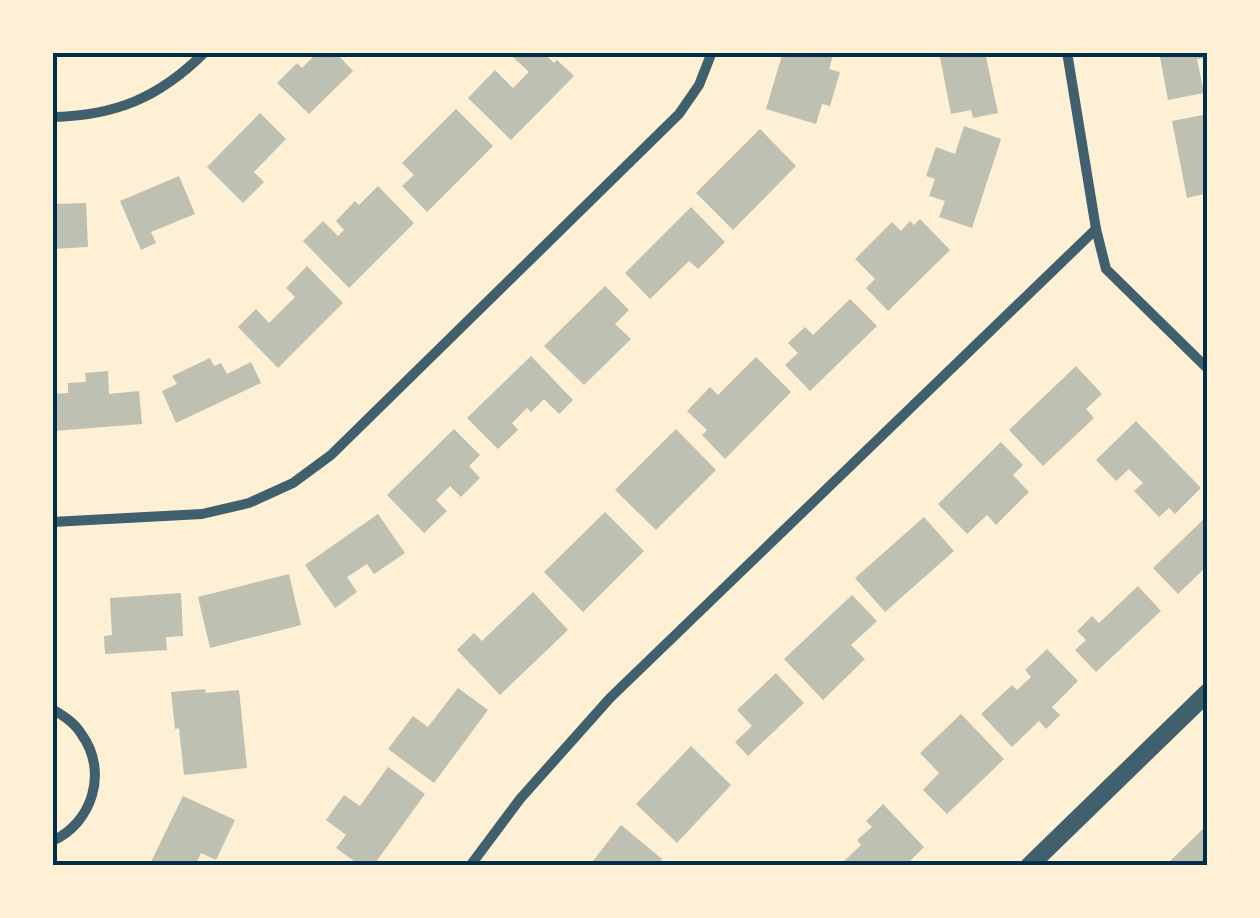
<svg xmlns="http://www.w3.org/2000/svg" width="1260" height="918" font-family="Raleway,sans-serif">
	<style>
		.building { fill: #bec0b2 }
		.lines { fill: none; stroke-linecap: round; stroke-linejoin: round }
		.minor { stroke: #3f606c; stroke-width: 10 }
		.tertiary { stroke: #3f606c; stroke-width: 18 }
		.neatline { fill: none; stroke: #003049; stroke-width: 4 }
	</style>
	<rect width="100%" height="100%" fill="#fdf0d5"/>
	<g class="building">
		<path d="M318 52H335L353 71 309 114 277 83 297 63 302 68Z"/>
		<path d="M513 52H543L554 63 557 60 574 76 511 140 468 98 495 70 513 88 529 72 511 55Z"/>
		<path d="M783 52H834L829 69 840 72 830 106 822 104 816 124 766 109Z"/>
		<path d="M939 52H985L998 113 973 118 971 110 951 114Z"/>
		<path d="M1159 52H1208V58L1197 59 1204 93 1168 100Z"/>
		<path d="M456 109 493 146 427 212 402 186 414 175 402 163Z"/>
		<path d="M260 113 286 139 254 172 264 182 243 203 207 167Z"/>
		<path d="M1208 114V193L1187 198 1172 121Z"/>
		<path d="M964 126 1001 139 972 228 939 217 945 201 929 196 935 179 926 176 936 147 955 154Z"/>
		<path d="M760 129 796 166 733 230 696 193Z"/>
		<path d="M179 176 195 214 151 232 156 243 141 250 120 201Z"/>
		<path d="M378 186 414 223 349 288 303 241 323 221 338 236 344 230 336 221 355 201 359 205Z"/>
		<path d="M86 203 88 247 52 249V204Z"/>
		<path d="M691 207 725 242 698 269 689 261 650 299 625 273Z"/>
		<path d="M920 219 950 250 888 311 866 288 875 279 855 259 892 222 901 231 910 221 914 225Z"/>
		<path d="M307 266 343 303 278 368 238 327 256 309 269 323 295 297 286 288Z"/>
		<path d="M605 286 629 310 615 324 631 339 584 385 544 346Z"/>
		<path d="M850 299 877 326 810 391 785 365 798 353 788 343 805 327 813 335Z"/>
		<path d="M531 356 573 400 559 414 544 399 531 412 527 408 512 423 518 430 498 449 467 418Z"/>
		<path d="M756 357 791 392 725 459 702 435 707 430 687 411 710 387 718 395Z"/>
		<path d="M210 358 214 366 221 363 227 374 251 362 261 383 176 423 162 391 177 384 172 376Z"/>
		<path d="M1076 366 1102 394 1086 409 1094 418 1043 466 1009 430Z"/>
		<path d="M108 371 109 394 139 391 142 424 54 431 52 394 68 393V383L86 382 85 373Z"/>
		<path d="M1136 421 1201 488 1175 514 1169 508 1159 517 1134 491 1143 483 1129 469 1116 481 1096 460Z"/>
		<path d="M454 429 480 455 469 466 480 478 461 497 450 486 436 500 447 511 424 533 387 495Z"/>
		<path d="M676 429 716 470 656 530 615 490Z"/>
		<path d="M1001 442 1023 465 1013 475 1029 492 996 525 987 515 967 534 938 504Z"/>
		<path d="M605 512 644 551 583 612 544 572Z"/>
		<path d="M378 514 405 553 374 574 367 564 347 577 357 592 335 608 305 565Z"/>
		<path d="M1208 515V565L1178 594 1153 568Z"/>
		<path d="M924 517 954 551 885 612 855 578Z"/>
		<path d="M289 574 301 625 210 648 198 597Z"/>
		<path d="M1138 586 1161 611 1096 672 1075 650 1086 640 1077 631 1092 616 1099 623Z"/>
		<path d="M533 592 568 630 500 695 457 650 474 633 482 641Z"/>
		<path d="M181 593 183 636 166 637 167 650 105 654 104 636 112 635 110 598Z"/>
		<path d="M852 595 877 621 851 645 865 659 823 700 784 659Z"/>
		<path d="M1047 649 1078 681 1052 707 1060 715 1046 729 1039 721 1012 747 981 714 1012 685 1017 690 1031 677 1025 670Z"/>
		<path d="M776 673 804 703 748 756 735 742 752 726 737 710Z"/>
		<path d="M458 688 488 710 434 783 388 749 413 716 428 727Z"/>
		<path d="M205 689 206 693 239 690 247 768 184 775 179 728 175 729 171 692Z"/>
		<path d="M961 714 1004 759 947 814 923 790 939 773 920 753Z"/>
		<path d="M691 746 731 785 677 843 636 804Z"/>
		<path d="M388 767 425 794 373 866H361L336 848 346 835 326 820 344 795 360 806Z"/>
		<path d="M183 796 235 820 216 860 201 853 195 866H149Z"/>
		<path d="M883 804 924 847 905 866H839L861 845 857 840 872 827 866 821Z"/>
		<path d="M1208 824V866H1165Z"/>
		<path d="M621 825 662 859 657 866H589Z"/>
	</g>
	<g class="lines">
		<g class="minor">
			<path d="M1067 52 1096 229 1106 269 1208 369"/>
			<path d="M52 117C116 116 160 97 205 52"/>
			<path d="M52 522 202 514 249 503 293 483 331 455 679 114 699 85 712 52"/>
			<path d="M52 709C64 716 75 723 82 735 108 771 93 823 52 841"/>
			<path d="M470 866 520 799 610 698 1096 229"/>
		</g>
		<path class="tertiary" d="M1029 866 1208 692"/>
	</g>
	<rect width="1260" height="918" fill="none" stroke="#fdf0d5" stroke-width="110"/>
	<rect x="55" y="55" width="1150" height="808" class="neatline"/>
</svg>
